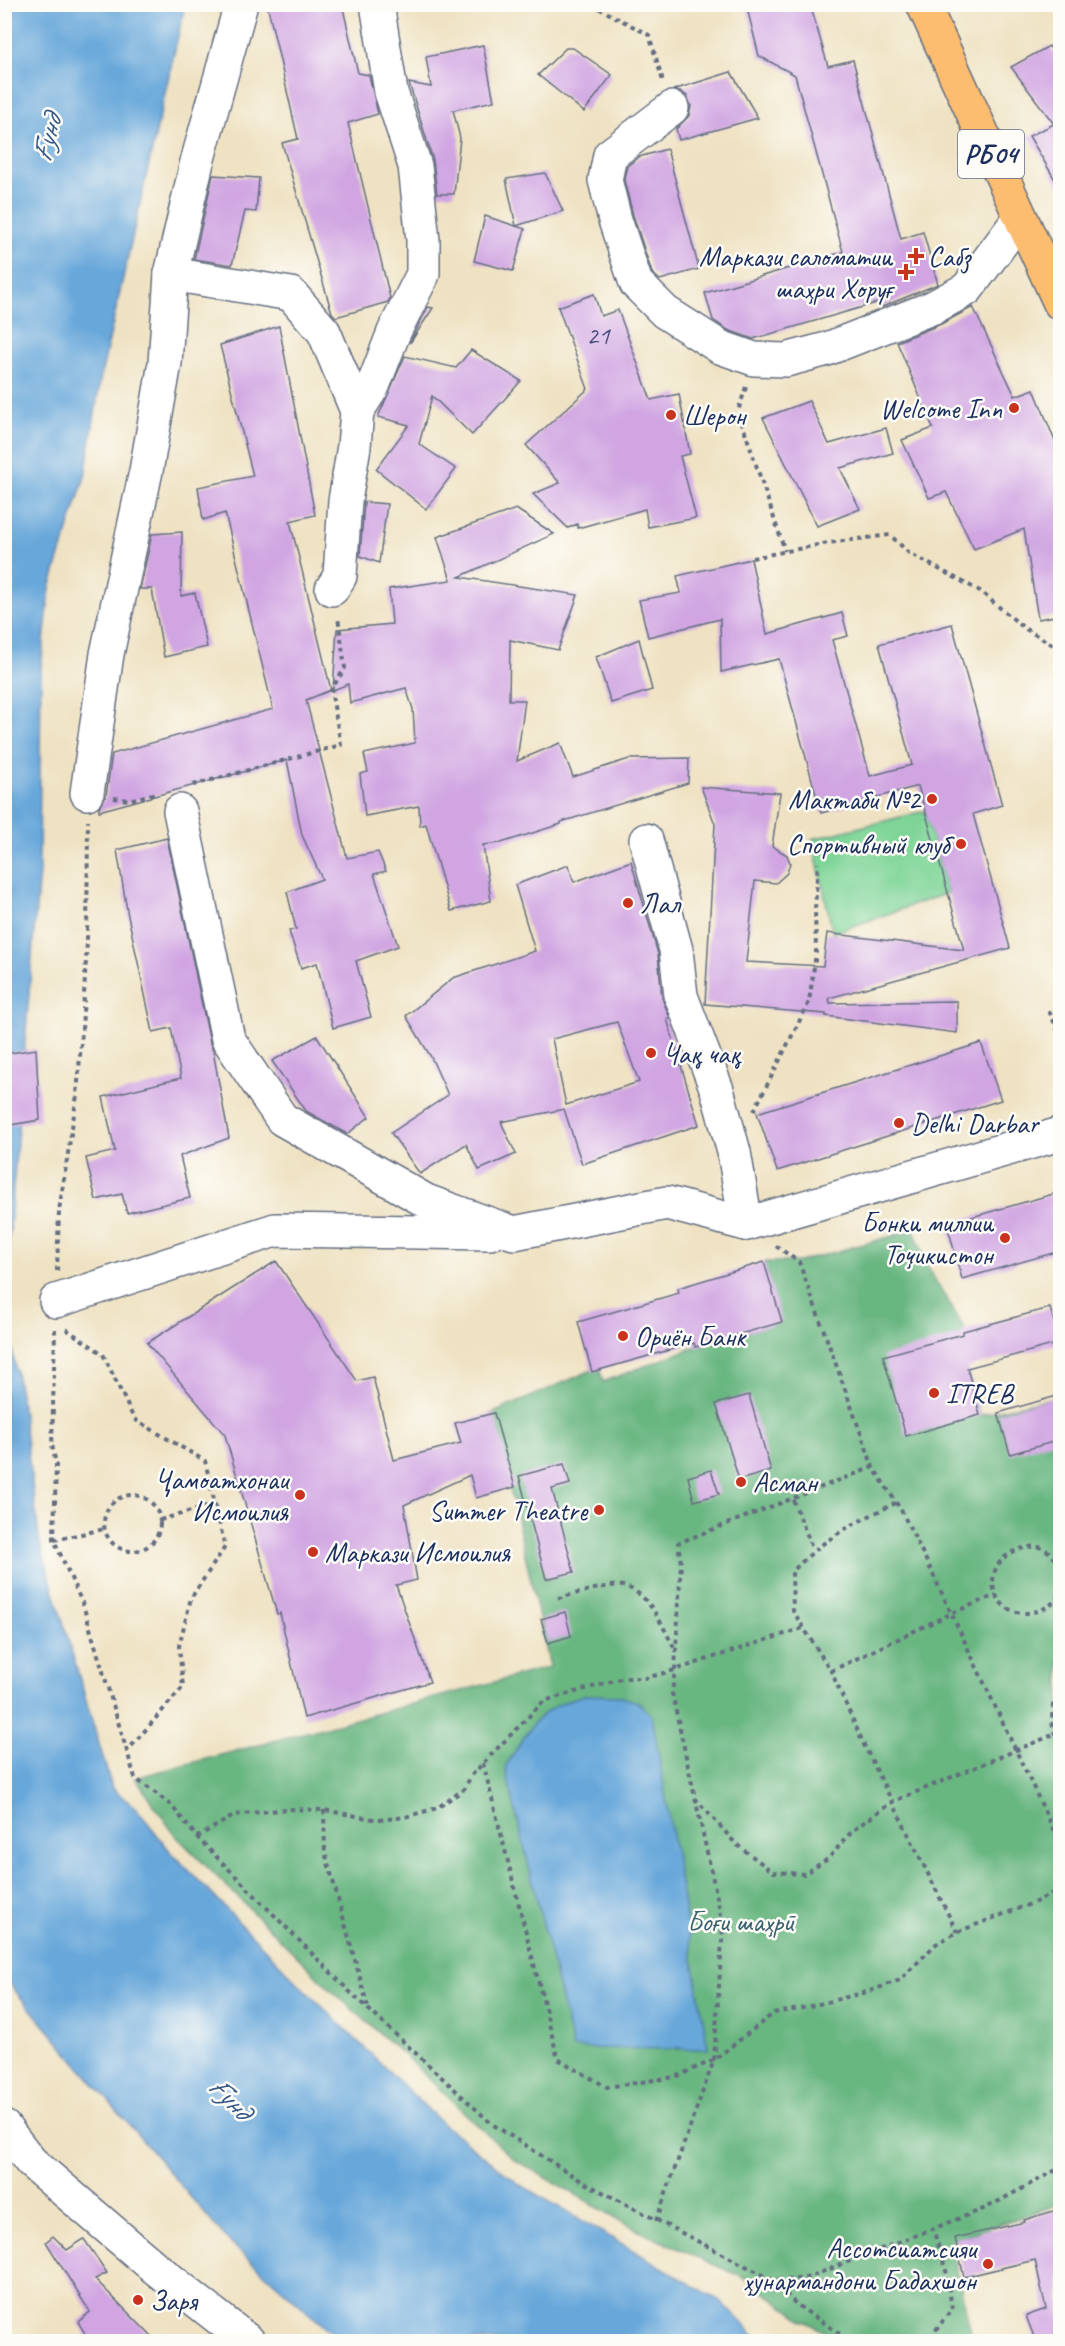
<svg xmlns="http://www.w3.org/2000/svg" width="1065" height="2346" font-family="Caveat,sans-serif">
	<style>
		.green { fill: #7fd598; stroke: #4d827b; stroke-width: 1.5 }
		.forest { fill: #67b680; stroke: #41726f; stroke-width: 1.5 }
		.water { fill: #67a7da; stroke: #416b9c; stroke-width: 1.5 }
		.building { fill: #d0a5e2; fill-rule: evenodd }
		.lines { fill: none; stroke-linecap: round; stroke-linejoin: round }
		.minor-casing { stroke: #656e81; stroke-width: 36 }
		.major-casing { stroke: #656e81; stroke-width: 36 }
		.path { stroke: #656e81; stroke-width: 4; stroke-dasharray: 4.5 4.5; stroke-linecap: butt }
		.minor { stroke: #fff; stroke-width: 33 }
		.major { stroke: #fcbd6f; stroke-width: 33 }
		.poi-dot { fill: #c8321e; stroke: #fdfcf7; stroke-width: 2 }
		.labels { text-anchor: middle; dominant-baseline: central; stroke-width: 5; stroke-linejoin: round; paint-order: stroke }
		.number-label { font-size: 26px; fill: #484c7f }
		.shield { fill: #fdfcf7; stroke: #5f6c8c; stroke-width: 1.5 }
		.shield-label { font-size: 27px; font-weight: bold; fill: #1b2f5e }
		.poi-label { font-size: 28px; fill: #1b2f5e; stroke: #fdfcf7; text-anchor: start }
		.park-label { font-size: 28px; fill: #39616f; stroke: #fdfcf7 }
		.water-label { font-size: 30px; font-style: italic; fill: #365989; stroke: #fdfcf7 }
	</style>
	<rect width="100%" height="100%" fill="#fdfcf7"/>
	<filter id="ink" filterUnits="userSpaceOnUse"><feTurbulence type="fractalNoise" baseFrequency=".0167" numOctaves="2"/><feDisplacementMap in="SourceGraphic" scale="12" xChannelSelector="R" yChannelSelector="G"/><feConvolveMatrix kernelMatrix="1 2 1 2 8 2 1 2 1" color-interpolation-filters="sRGB"/></filter>
	<filter id="wash" filterUnits="userSpaceOnUse"><feTurbulence type="fractalNoise" baseFrequency=".008" numOctaves="4" result="noise"/><feDisplacementMap in="SourceGraphic" scale="24" xChannelSelector="R" yChannelSelector="G"/><feGaussianBlur stdDeviation="1.35" result="paint"/><feColorMatrix in="noise" values="0 0 0 0 0 0 0 0 0 0 0 0 0 0 0 0 0 1.4 0 .05"/><feComposite in="paint" operator="in"/></filter>
	<g filter="url(#wash)">
		<rect width="100%" height="100%" fill="#efe2c2"/>
		<path class="green" d="M925 811 948 893 833 933 812 839Z"/>
		<path class="forest" d="M914 1230 929 1270 967 1333 957 1336 980 1415 1060 1396V2175L1055 2178 1060 2193V2204L950 2241 973 2341H842L803 2320 746 2279 641 2232 513 2159 406 2057 332 1991 175 1835 135 1778 550 1667 516 1514 491 1414 599 1367 603 1382 695 1347 781 1322 764 1262H799Z"/>
		<g class="water">
			<path d="M4 5H185L101 375 85 476 50 588 41 668 39 871 9 1239 8 1326 21 1400 40 1544 112 1788 137 1809 170 1851 303 1988 443 2124 519 2184 722 2302 754 2335 764 2341H341L228 2241 5 1979Z"/>
			<path d="M585 1695 618 1696 638 1702 652 1716 708 2049 573 2048 505 1767C532 1726 535 1709 585 1695Z"/>
		</g>
		<g id="blocks">
			<g class="building">
				<path d="M267 4H342L358 73 369 75 378 114 348 123 390 298 388 302 336 317 332 313 282 143 298 139Z"/>
				<path d="M746 4H810L828 66 853 60 901 239 923 232 938 284 882 307 880 302 753 339 728 330 713 320 705 293 843 252 795 75 759 56Z"/>
				<path d="M483 45 494 101 453 110 460 138 454 194H437L433 160 409 83 431 87 426 57Z"/>
				<path d="M1049 46 1060 61V188L1029 136 1054 124 1011 67Z"/>
				<path d="M566 48H573L612 75 584 112 538 75Z"/>
				<path d="M731 72 758 118 679 140 676 129 689 116 691 106 687 96 680 91 673 90Z"/>
				<path d="M667 149 699 269 660 280 652 273 633 215 624 180 627 166 639 157Z"/>
				<path d="M545 173 563 211 516 226 506 179Z"/>
				<path d="M213 175 259 178 256 212 245 211 232 265 194 259Z"/>
				<path d="M485 216 525 229 513 271 474 261Z"/>
				<path d="M594 294 601 316 618 310 651 400 679 394 690 454 680 456 696 518 648 527 645 509 578 528 577 524 568 528 533 494 560 483 526 445 588 389 558 307Z"/>
				<path d="M428 307 433 308 410 343 411 340Z"/>
				<path d="M973 307 1015 396 1034 389 1060 454V615L1038 619 1024 529 974 549 946 492 929 498 902 440 933 428 897 342 941 324Z"/>
				<path d="M279 326 315 515 290 521 331 690 306 700 347 858 378 852 386 871 374 874 398 946 356 961 371 1017 333 1028 317 963 301 968 289 931 296 929 287 892 322 879 302 835 287 760 99 811V807L106 796 112 754 273 709 225 513 203 520 198 487 253 476 220 345Z"/>
				<path d="M471 350 521 381 472 435 432 396 419 444 456 469 426 509 376 469 409 425 378 417 405 356 456 368Z"/>
				<path d="M809 401 829 444 886 428 893 453 840 468 860 509 817 526 763 418Z"/>
				<path d="M364 502 387 504 379 563 360 556Z"/>
				<path d="M516 509 554 534 459 577 578 595 558 650 510 640 509 700H525L517 761 560 743 573 777 629 759 689 758 688 783 561 822V824L501 843 483 845 491 901 451 911 426 824 420 826 419 806 365 816 360 774 368 772 364 754 415 743 413 709 406 688 350 703 348 684 333 690 337 629 392 624 389 589 451 580 437 537Z"/>
				<path d="M182 532 181 596 195 593 207 647 164 657 152 589H140L152 534Z"/>
				<path d="M751 559 767 634 842 613 848 636 832 640 870 776 912 765 879 644 952 624 1002 805 973 814 1010 948 829 998 830 1003 957 1001V1033L826 1016V1014L705 1004 715 824 701 787 780 793 772 846 787 855 790 863 787 873 776 883 755 881 746 962 823 966 827 933 964 950 918 786 821 813 779 659 721 672 720 619 648 637 639 600 681 593 677 576Z"/>
				<path d="M639 639 652 690 611 703 596 657Z"/>
				<path d="M167 838 210 1043 213 1051 229 1138 180 1156 190 1198 127 1213 122 1194 96 1200 86 1158 115 1151 103 1097 181 1078 171 1028 153 1032 128 916 117 850Z"/>
				<path d="M631 861 658 954 662 998 670 1018 667 1019 699 1125 582 1164 564 1109 501 1122 516 1154 479 1170 466 1144 420 1174 391 1133 448 1095 431 1057 406 1016 453 978 535 951 515 885 568 865 574 882ZM617 1022 639 1082 566 1105 552 1039Z"/>
				<path d="M317 1036 369 1117 347 1134 306 1111 272 1061Z"/>
				<path d="M981 1043 1001 1100 777 1171 757 1113Z"/>
				<path d="M36 1049 40 1120 4 1126V1054Z"/>
				<path d="M1057 1193 1060 1204V1251L962 1279 947 1224Z"/>
				<path d="M276 1261 357 1381 373 1377 394 1460 461 1443 455 1423 494 1413 515 1487 476 1498 470 1475 404 1505 417 1580 396 1585 430 1682 304 1718 280 1613 277 1614 225 1435 147 1343Z"/>
				<path d="M764 1262 782 1322 695 1347 694 1343 592 1372 578 1322 679 1293 678 1288Z"/>
				<path d="M1050 1308 1060 1343 967 1368 980 1415 906 1436 883 1356 963 1334V1331Z"/>
				<path d="M749 1395 771 1471 739 1480 716 1404Z"/>
				<path d="M1060 1395V1440L1010 1454 998 1413Z"/>
				<path d="M564 1464 570 1484 552 1489 574 1572 546 1579 519 1476Z"/>
				<path d="M711 1470 719 1494 694 1501 688 1477Z"/>
				<path d="M565 1612 571 1636 548 1643 541 1619Z"/>
				<path d="M1060 2209V2342H1036L1026 2316 1046 2309 1035 2260 964 2277 955 2238 1025 2222 1024 2220Z"/>
				<path d="M53 2236 67 2250 84 2239 107 2273 95 2279 157 2342H90L78 2322 90 2312 46 2242Z"/>
			</g>
		</g>
	</g>
	<g filter="url(#ink)">
		<use href="#blocks" fill-opacity="0" stroke="#656e81" stroke-width="1.5"/>
		<g class="lines">
			<defs>
				<g id="minor">
					<path d="M672 108 610 155 605 180 615 220 636 283 665 312 720 347 754 359 786 360 827 349 934 307 967 289 1020 218"/>
					<path d="M171 274 291 294 324 332 357 411 354 446 345 501 340 576 332 589"/>
					<path d="M357 411 373 386 394 332 423 274V240L415 166 391 92 377 4"/>
					<path d="M87 793 107 654 146 471 165 363 171 274 197 162 241 4"/>
					<path d="M180 811 228 1039 282 1119 426 1201 514 1233 667 1203 746 1224"/>
					<path d="M646 840 676 950 681 996 717 1090 734 1152 746 1224"/>
					<path d="M746 1224 1060 1134"/>
					<path d="M56 1301 275 1230 490 1233"/>
					<path d="M4 2127 31 2162 154 2267 249 2342"/>
				</g>
				<path id="major" d="M923 4 1060 303"/>
			</defs>
			<use href="#minor" class="minor-casing"/>
			<use href="#major" class="major-casing"/>
			<g class="path">
				<path d="M591 4 649 35 663 81"/>
				<path d="M746 387 738 411 785 551"/>
				<path d="M752 558 828 543 890 535 909 553 980 591 1024 628 1060 649"/>
				<path d="M193 785 341 745 331 690 345 668 338 617"/>
				<path d="M114 798 129 800 157 793"/>
				<path d="M1049 1011 1060 1035"/>
				<path d="M754 1111 809 1002 816 953 815 909 818 863"/>
				<path d="M776 1246 799 1262 873 1467 901 1510 930 1568 1060 1844"/>
				<path d="M57 1271 59 1211 77 1095 82 1030 87 942 88 821"/>
				<path d="M55 1329 52 1445 56 1464 54 1540 83 1605 135 1778 170 1804 197 1837 352 1994 492 2124 583 2182 773 2280 809 2277 986 2208 1060 2168"/>
				<path d="M66 1329 103 1354 134 1419 205 1461 225 1547 191 1598 179 1646 183 1687 128 1750"/>
				<circle cx="132" cy="1523" r="28"/>
				<path d="M793 1500 813 1550"/>
				<path d="M896 1503C854 1523 825 1537 792 1572L793 1611 831 1671 865 1747 957 1932"/>
				<path d="M160 1520 215 1504"/>
				<path d="M54 1540 104 1529"/>
				<path d="M1060 1567C1053 1554 1045 1544 1028 1547 971 1557 990 1628 1040 1610 1048 1607 1058 1601 1060 1592"/>
				<path d="M558 1598C573 1595 610 1583 623 1586 651 1593 663 1629 676 1651"/>
				<path d="M831 1671 952 1613 996 1595"/>
				<path d="M1060 1698 1053 1705C1052 1717 1050 1731 1060 1739"/>
				<path d="M483 1763 558 2059 607 2087 675 2077 714 2060 774 2013 799 2009 867 1992 900 1980 936 1944 957 1932 1038 1901 1060 1889"/>
				<path d="M695 1798 736 1844 773 1872 804 1874 828 1859 852 1831 892 1802 1055 1734"/>
				<path d="M324 1810 325 1852 368 2007"/>
				<path d="M197 1837 235 1815 287 1809 324 1810 378 1820 405 1817 437 1808 463 1790 472 1775 483 1763 544 1701 624 1678H646L675 1670 803 1628"/>
				<path d="M656 2221 714 2060 723 1925 672 1693 675 1670 681 1563 678 1543 873 1467"/>
				<path d="M773 2281 797 2305 852 2342"/>
				<path d="M912 2342 932 2335 952 2309 947 2274 933 2229"/>
			</g>
			<use href="#minor" class="minor"/>
			<use href="#major" class="major"/>
		</g>
	</g>
	<g class="poi-dot">
		<path d="M913 247h6v6h6v6h-6v6h-6v-6h-6v-6h6z"/>
		<path d="M903 263h6v6h6v6h-6v6h-6v-6h-6v-6h6z"/>
		<circle cx="1014" cy="408" r="6"/>
		<circle cx="671" cy="415" r="6"/>
		<circle cx="932" cy="799" r="6"/>
		<circle cx="961" cy="844" r="6"/>
		<circle cx="628" cy="903" r="6"/>
		<circle cx="651" cy="1053" r="6"/>
		<circle cx="899" cy="1123" r="6"/>
		<circle cx="1005" cy="1238" r="6"/>
		<circle cx="623" cy="1336" r="6"/>
		<circle cx="934" cy="1393" r="6"/>
		<circle cx="741" cy="1482" r="6"/>
		<circle cx="300" cy="1495" r="6"/>
		<circle cx="599" cy="1510" r="6"/>
		<circle cx="313" cy="1552" r="6"/>
		<circle cx="988" cy="2264" r="6"/>
		<circle cx="138" cy="2300" r="6"/>
	</g>
	<g class="labels">
		<g class="number-label">
			<text x="598" y="335">21</text>
		</g>
		<rect class="shield" x="958" y="130" width="66" height="48" rx="4.5"/>
		<g class="shield-label">
			<text x="991" y="154">РБ04</text>
		</g>
		<g class="poi-label">
			<text x="892" y="256" text-anchor="end">Маркази саломатии<tspan x="892" dy="32">шаҳри Хоруғ</tspan></text>
			<text x="928" y="256">Сабз</text>
			<text x="1002" y="408" text-anchor="end">Welcome Inn</text>
			<text x="683" y="415">Шерон</text>
			<text x="920" y="799" text-anchor="end">Мактаби №2</text>
			<text x="949" y="844" text-anchor="end">Спортивный клуб</text>
			<text x="640" y="903">Лал</text>
			<text x="663" y="1053">Чақ чақ</text>
			<text x="911" y="1123">Delhi Darbar</text>
			<text x="993" y="1222" text-anchor="end">Бонки миллии<tspan x="993" dy="32">Тоҷикистон</tspan></text>
			<text x="635" y="1336">Ориён Банк</text>
			<text x="946" y="1393">ITREB</text>
			<text x="288" y="1479" text-anchor="end">Ҷамоатхонаи<tspan x="288" dy="32">Исмоилия</tspan></text>
			<text x="753" y="1482">Асман</text>
			<text x="587" y="1510" text-anchor="end">Summer Theatre</text>
			<text x="325" y="1552">Маркази Исмоилия</text>
			<text x="976" y="2248" text-anchor="end">Ассотсиатсияи<tspan x="976" dy="32">ҳунармандони Бадахшон</tspan></text>
			<text x="150" y="2300">Заря</text>
		</g>
		<g class="park-label">
			<text x="741" y="1921">Боғи шаҳрӣ</text>
		</g>
		<g class="water-label">
			<text transform="translate(46 139) rotate(-75)">Ғунд</text>
			<text transform="translate(230 2097) rotate(46)">Ғунд</text>
		</g>
	</g>
	<rect width="1065" height="2346" fill="none" stroke="#fdfcf7" stroke-width="24"/>
</svg>
